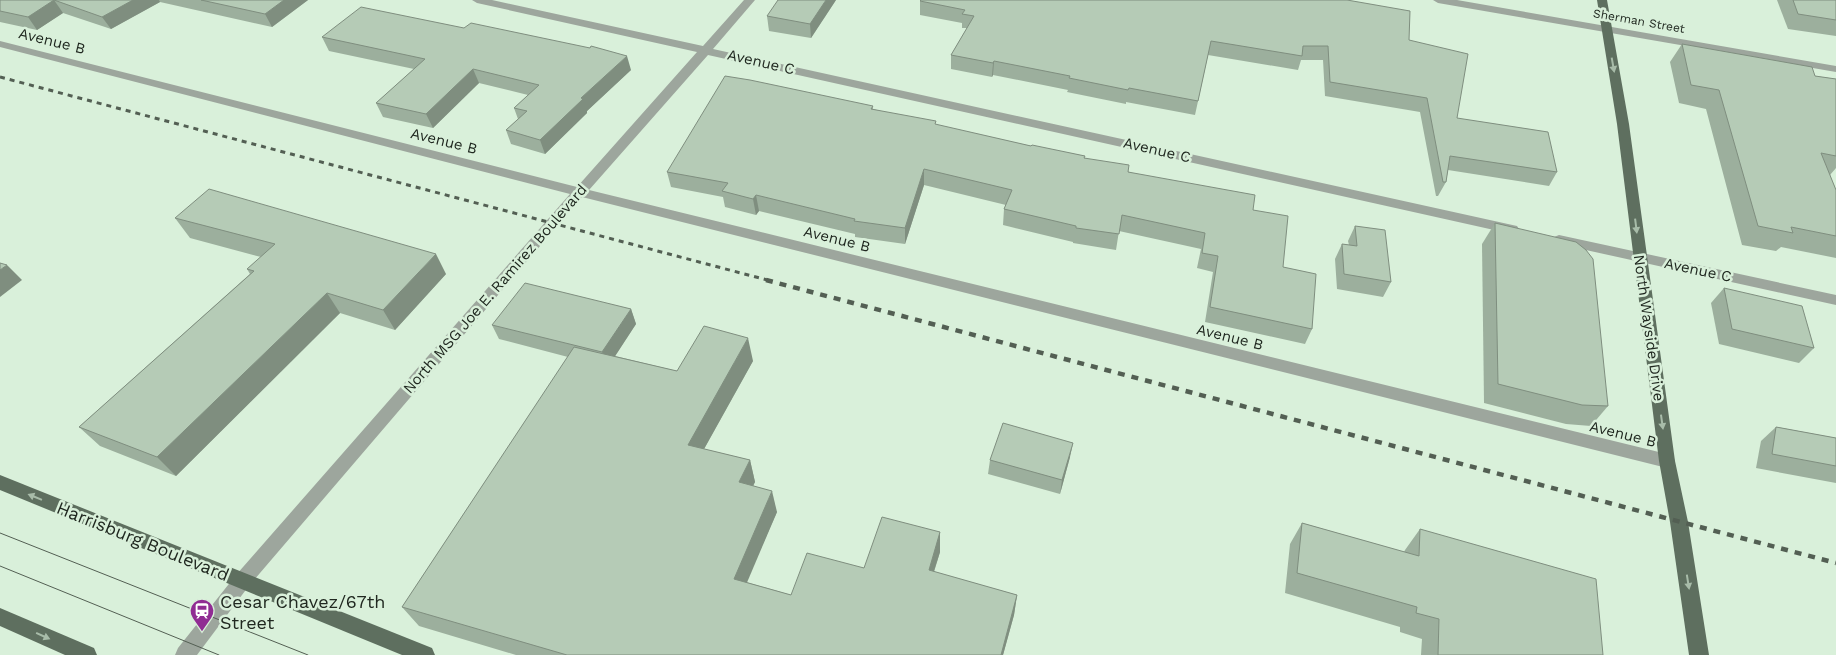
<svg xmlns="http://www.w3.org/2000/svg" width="1836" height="655" font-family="'Work Sans',sans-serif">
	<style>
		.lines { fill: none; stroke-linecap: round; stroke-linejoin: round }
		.minor { fill: #9da69d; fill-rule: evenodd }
		.major { fill: #5e6f5f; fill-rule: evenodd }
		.tram { stroke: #535f53; stroke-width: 1 }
		.rail-far1 { stroke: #535f53; stroke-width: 3; stroke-dasharray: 5 5; stroke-linecap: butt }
		.rail { stroke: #535f53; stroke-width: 4.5; stroke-dasharray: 7 7; stroke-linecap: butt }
		.wall { fill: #9caf9d }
		.shaded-wall { fill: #7f8e7f }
		.building { fill: #b5cbb6; stroke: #7f8e7f }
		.oneway { fill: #a8bca9 }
		.labels { text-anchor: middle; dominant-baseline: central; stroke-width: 5; stroke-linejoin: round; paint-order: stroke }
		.far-street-label { font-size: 12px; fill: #202820; stroke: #d9f0da }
		.street-label { font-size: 15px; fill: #202820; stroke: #d9f0da }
		.near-street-label { font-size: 18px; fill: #202820; stroke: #d9f0da }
		.near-poi-label { font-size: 18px; fill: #202820; stroke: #d9f0da; text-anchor: start }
	</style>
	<rect width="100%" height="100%" fill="#d9f0da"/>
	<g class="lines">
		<g class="minor">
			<path d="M472 0H492L703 46 744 0H755L713 49 1517 226 1519 229 1517 232 1512 234 708 55 589 190 1667 454 1673 456 1675 461 1673 466 1667 468 582 197 248 587 197 655H175L178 648 236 575 570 194 0 47V41L577 187 697 52 477 3Z"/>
			<path d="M1433 0H1457L1836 66V72L1438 3Z"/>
			<path d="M1559 235 1836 295V305L1554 243 1552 240 1554 237Z"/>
		</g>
		<g class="major">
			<path d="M1597 0H1607L1629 124 1675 461 1688 522 1709 655H1689L1670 522 1659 461 1617 124Z"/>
			<path d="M0 475 432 648 435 655H402L0 490Z"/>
			<path d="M0 608 94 648 97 655H65L0 626Z"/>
		</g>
		<g class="tram">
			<path d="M0 533 308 655"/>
			<path d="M0 566 219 655"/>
		</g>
		<path class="rail-far1" d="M0 77 771 281"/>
		<path class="rail" d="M766 280 1836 563"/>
	</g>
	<g class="wall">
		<path d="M0 0H308L272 27 160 2 111 29 63 13 37 30 0 22Z"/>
		<path d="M836 0 811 38 769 31 767 16Z"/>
		<path d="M1777 0H1836V36L1788 29Z"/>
		<path d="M920 1 1409 40 1457 118 1557 172 1549 186 1448 170 1446 182 1438 196H1436L1420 112 1325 96 1323 60H1301L1298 70 1208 55 1195 115 1126 102V104L1067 92 1068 90 993 75 992 77 951 69V55L967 28H962V23L920 15Z"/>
		<path d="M322 37 631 70 587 111V113L545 154 511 144 506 130 518 119 514 108 528 95 479 83 433 128 383 117 376 103 414 69 329 51Z"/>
		<path d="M1682 44 1815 76 1836 79V168L1830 175 1836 190V258L1781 247 1776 251 1742 245 1706 109 1679 103 1670 62Z"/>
		<path d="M873 106V109L936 125 1031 146 1085 156 1084 158 1253 210 1283 267 1312 329 1305 344 1205 322 1213 272 1197 268 1201 249 1119 231 1116 250 1073 243V242L1003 225 1004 209 1006 205 924 185 905 244 855 237V234L759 211 756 215 725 207 723 197 671 187 667 172Z"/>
		<path d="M175 218 446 274 395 330 340 313 176 476 100 446 79 427 250 274 247 269 261 257 190 238Z"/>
		<path d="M1495 223 1608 406 1591 426 1566 424 1484 403 1482 244Z"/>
		<path d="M1355 226 1391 282 1383 297 1337 289 1335 259 1342 244 1349 245 1348 241Z"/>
		<path d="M1724 288 1814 348 1799 363 1719 344 1711 303Z"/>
		<path d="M631 309 636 324 615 356 677 371 753 361 704 449 750 460 755 482 753 485 777 512 746 582 791 595 864 568 940 532V552L934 572 1017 595 1014 615 1003 655H516L419 626 402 607 568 357 499 339 492 325Z"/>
		<path d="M1776 427 1836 438V483L1756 468 1761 441Z"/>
		<path d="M1070 457 1060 494 988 474 990 460Z"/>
		<path d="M1302 523 1404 552 1405 550 1420 529 1603 655H1421L1422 639 1400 632V627L1285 593 1290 544Z"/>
	</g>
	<g class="shaded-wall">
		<path d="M54 0 63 13 37 30 28 17Z"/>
		<path d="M133 0H159L160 2 111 29 102 17Z"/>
		<path d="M284 0H308L272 27 265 14Z"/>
		<path d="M826 0H836L811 38 810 24Z"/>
		<path d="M627 56 631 70 587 111V113L545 154 540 140 581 98Z"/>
		<path d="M994 61 993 75 992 77 993 63Z"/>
		<path d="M473 69 479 83 433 128 426 114Z"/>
		<path d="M924 169V185L905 244V228Z"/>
		<path d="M756 195 759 211 756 215 753 199Z"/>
		<path d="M436 254 446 274 395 330 383 310Z"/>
		<path d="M7 265 22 280 0 297V270Z"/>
		<path d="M327 293 340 313 176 476 157 457Z"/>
		<path d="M631 309 636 324 608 367 602 352Z"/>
		<path d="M748 338 753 361 694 467 688 445Z"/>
		<path d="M1073 443 1070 457 1060 494 1062 480Z"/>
		<path d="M750 460 755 482 745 503 739 482Z"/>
		<path d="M772 491 777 512 740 599 734 579Z"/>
		<path d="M940 532V552L928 590 929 570Z"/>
		<path d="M1017 595 1014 615 1003 655H1001Z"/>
	</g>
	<g class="building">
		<path d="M0 0H133L102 17 54 0 28 17 0 11Z"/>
		<path d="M201 0H284L265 14Z"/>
		<path d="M778 0H826L810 24 767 16Z"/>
		<path d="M921 0H1347L1410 11 1409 40 1468 54 1457 118 1548 132 1557 172 1450 156 1446 182H1443L1427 98 1330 82 1328 46H1303L1302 56 1211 41 1198 101 1129 88 1128 90 1069 78 1070 76 994 61 993 63 951 55 974 16 962 14 965 10 920 1Z"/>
		<path d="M1793 0H1836V20L1798 14Z"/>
		<path d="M361 7 464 28 471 23 590 48 591 46 627 56 581 98 583 99 540 140 506 130 527 111 514 108 539 85 473 69 426 114 376 103 425 59 322 37Z"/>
		<path d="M1682 44 1812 67 1815 76 1836 79V156L1821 153 1836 190V236L1791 227 1793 233 1758 226 1719 90 1691 85Z"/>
		<path d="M725 76 750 80 873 106 871 109 936 121 935 124 1031 146 1032 145 1085 156 1084 158 1129 165 1128 172 1255 195 1253 210 1288 216 1283 267 1316 274 1312 329 1210 307 1218 256 1202 253 1205 233 1122 215 1119 234 1076 228V226L1004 209 1012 190 924 169 905 228 854 221 855 219 756 195 753 199 722 191 728 183 667 172Z"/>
		<path d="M209 189 436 254 383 310 327 293 157 457 79 427 254 271 247 269 275 244 175 218Z"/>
		<path d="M1495 223 1576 242 1586 250 1593 259 1608 406 1582 405 1498 384Z"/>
		<path d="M1355 226 1385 230 1391 282 1344 274 1342 244 1357 246Z"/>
		<path d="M0 263 7 265 0 270Z"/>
		<path d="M525 283 631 309 602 352 492 325Z"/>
		<path d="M1724 288 1802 306 1814 348 1732 329Z"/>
		<path d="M704 326 748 338 688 445 750 460 739 482 772 491 734 579 791 595 807 553 864 568 882 517 940 532 929 570 1017 595 1001 655H567L402 607 574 347 677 371Z"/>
		<path d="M1003 423 1073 443 1062 480 990 460Z"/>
		<path d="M1776 427 1836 438V466L1772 454Z"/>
		<path d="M1302 523 1419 556 1420 529 1596 579 1603 655H1438L1439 619 1416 613 1417 607 1297 573Z"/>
	</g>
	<defs><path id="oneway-solid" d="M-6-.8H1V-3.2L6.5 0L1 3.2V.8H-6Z" transform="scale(1.25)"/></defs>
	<g class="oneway">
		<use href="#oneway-solid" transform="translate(1613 65) rotate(80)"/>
		<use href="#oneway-solid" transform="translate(1636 226) rotate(83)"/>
		<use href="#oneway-solid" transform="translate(1662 422) rotate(82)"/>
		<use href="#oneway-solid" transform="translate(35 497) rotate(-158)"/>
		<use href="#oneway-solid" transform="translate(1688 582) rotate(81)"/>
		<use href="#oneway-solid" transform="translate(43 636) rotate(24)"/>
	</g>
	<defs>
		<symbol id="station-pin" viewBox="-11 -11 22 30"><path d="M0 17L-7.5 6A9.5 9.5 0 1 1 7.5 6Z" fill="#902c93" stroke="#d9f0da"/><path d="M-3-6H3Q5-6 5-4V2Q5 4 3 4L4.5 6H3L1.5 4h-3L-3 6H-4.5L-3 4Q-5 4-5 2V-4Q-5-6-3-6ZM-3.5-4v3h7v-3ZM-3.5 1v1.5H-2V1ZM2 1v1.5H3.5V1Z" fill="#fff"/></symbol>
	</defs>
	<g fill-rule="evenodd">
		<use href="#station-pin" x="188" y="597" width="28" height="38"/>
	</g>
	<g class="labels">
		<g class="far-street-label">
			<text transform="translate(1639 21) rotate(10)">Sherman Street</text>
		</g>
		<g class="street-label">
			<text transform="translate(52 41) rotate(14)">Avenue B</text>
			<text transform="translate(761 62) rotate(13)">Avenue C</text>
			<text transform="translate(444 141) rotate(14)">Avenue B</text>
			<text transform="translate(1157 150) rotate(13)">Avenue C</text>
			<text transform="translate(837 239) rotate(14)">Avenue B</text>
			<text transform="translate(1698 270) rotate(12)">Avenue C</text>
			<text transform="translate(495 289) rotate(-49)">North MSG Joe E. Ramirez Boulevard</text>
			<text transform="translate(1649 328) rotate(82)">North Wayside Drive</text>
			<text transform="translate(1230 337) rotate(14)">Avenue B</text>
			<text transform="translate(1623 434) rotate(14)">Avenue B</text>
		</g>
		<g class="near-street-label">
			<text transform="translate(143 541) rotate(22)">Harrisburg Boulevard</text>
		</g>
		<g class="near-poi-label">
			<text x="220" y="601">Cesar Chavez/67th<tspan x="220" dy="21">Street</tspan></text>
		</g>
	</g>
</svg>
